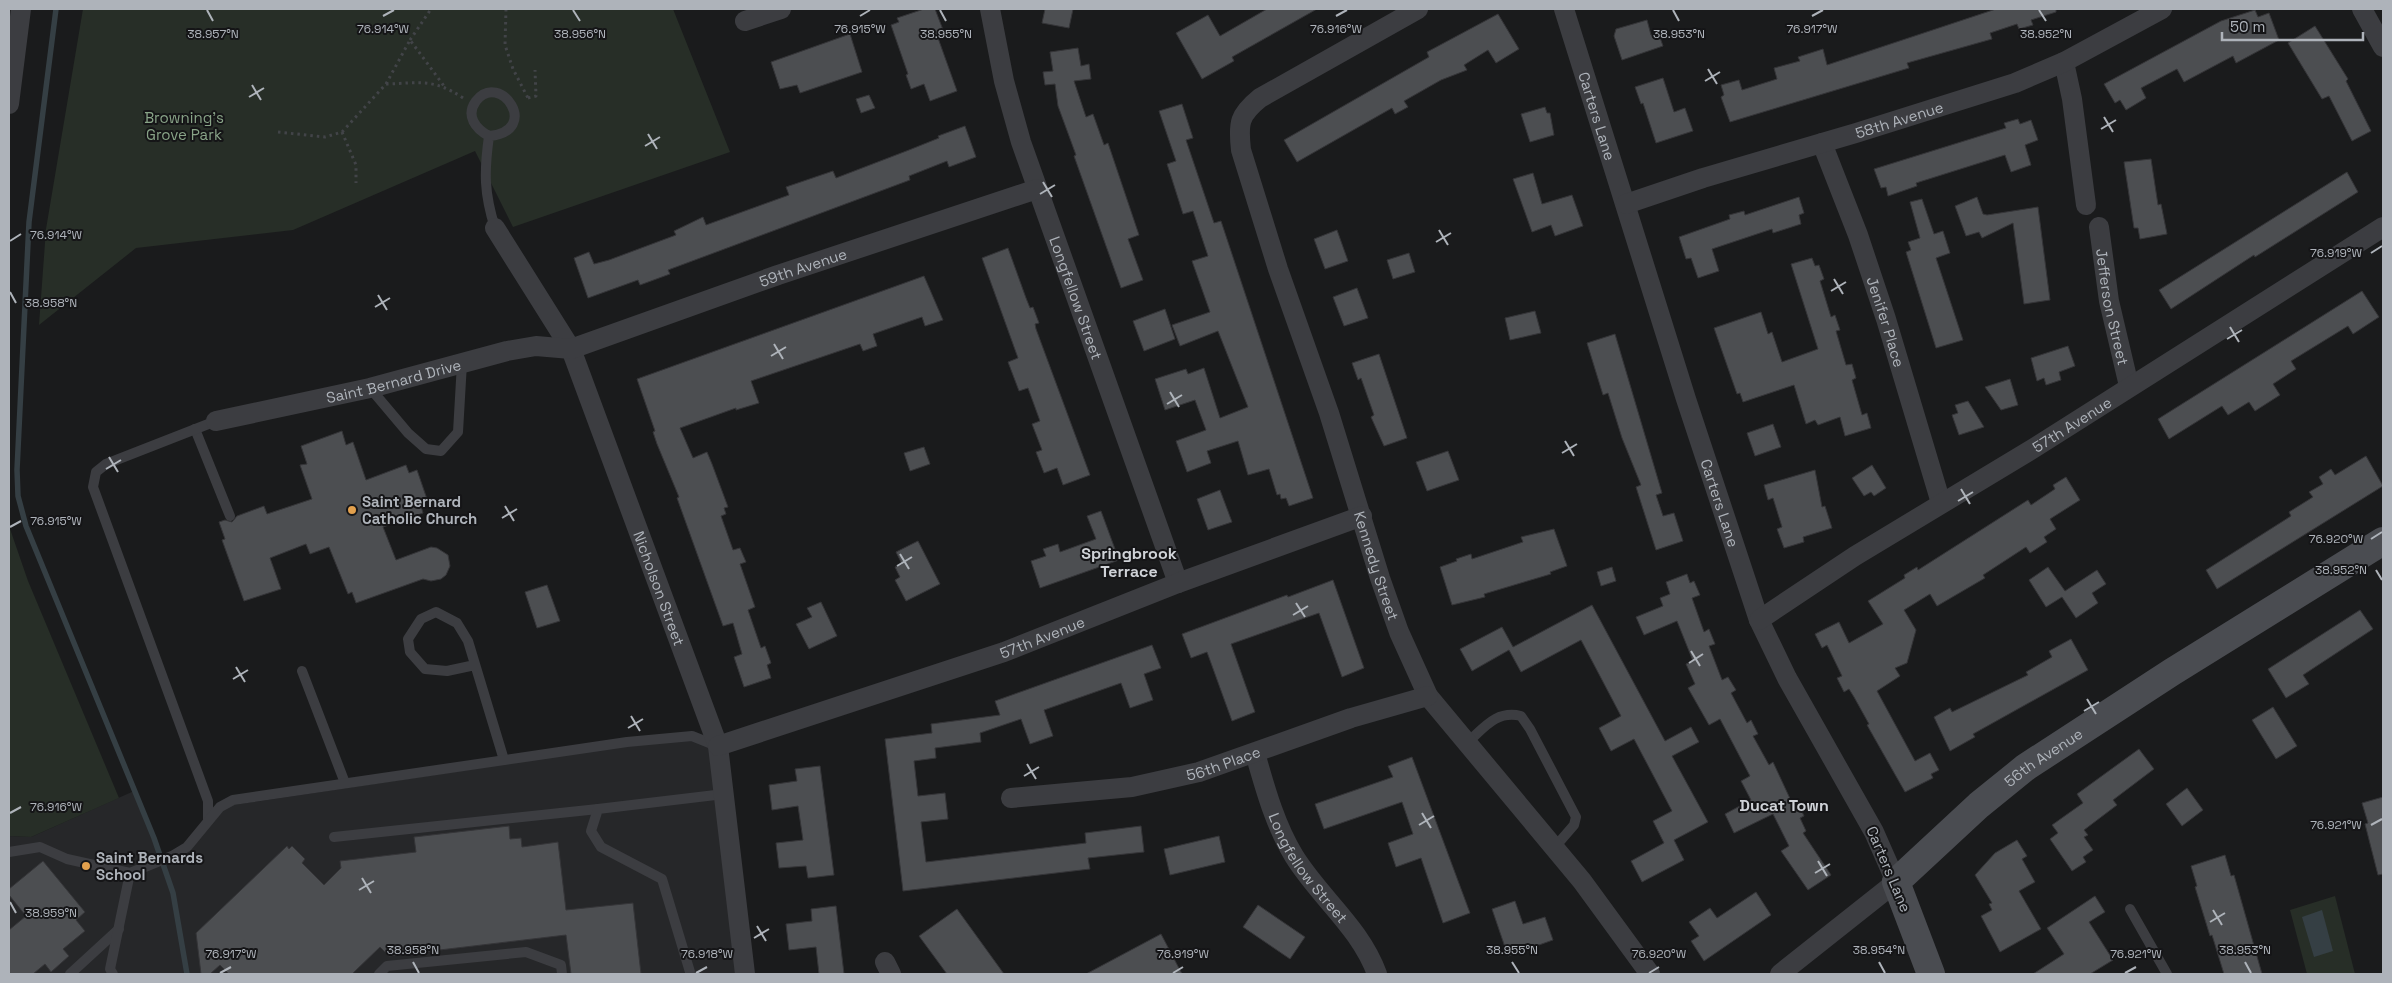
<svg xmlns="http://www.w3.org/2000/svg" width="2392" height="983" font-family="'Space Grotesk',sans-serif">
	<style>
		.built { fill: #262729 }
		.green { fill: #272e27 }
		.water { fill: #353f44 }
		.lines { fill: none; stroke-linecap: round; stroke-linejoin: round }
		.stream { stroke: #353f44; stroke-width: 5.5 }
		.building { fill: #4c4e51; stroke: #353538 }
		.path { stroke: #424448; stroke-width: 3; stroke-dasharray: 2.5 4; stroke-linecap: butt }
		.lane { stroke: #3c3d41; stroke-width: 10 }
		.street { stroke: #3c3d41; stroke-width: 20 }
		.secondary { stroke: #4a4c51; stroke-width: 28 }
		.ticks { fill: none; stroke: #aeb3ba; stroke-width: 2 }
		.poi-dot { fill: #e2a04d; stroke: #151517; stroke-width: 2 }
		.labels { text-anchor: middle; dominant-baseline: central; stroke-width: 4; stroke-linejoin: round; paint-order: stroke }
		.park-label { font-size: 15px; fill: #88a387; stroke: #151517 }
		.street-label { font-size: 15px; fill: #aeb3ba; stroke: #151517 }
		.poi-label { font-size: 15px; font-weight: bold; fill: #aeb3ba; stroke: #151517; text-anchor: start }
		.neighbourhood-label { font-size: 16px; font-weight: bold; fill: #cfd2d7; stroke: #151517 }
		.ticks-label { font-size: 12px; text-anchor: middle; fill: #aeb3ba; stroke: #151517; stroke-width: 4; stroke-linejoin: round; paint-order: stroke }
	</style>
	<rect width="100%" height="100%" fill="#1a1b1c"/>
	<path class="built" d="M692 736 718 746 745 974H9V836L31 837 134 791 161 860 172 856 220 807Z"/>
	<g class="green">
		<path d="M83 9H673L730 152 513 227 475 151 293 230 136 248 39 325 46 229Z"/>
		<path d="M9 526 28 581 119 798 31 837 9 836Z"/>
		<path d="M2335 896 2355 974H2307L2290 910Z"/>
	</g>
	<path class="water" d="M2322 910 2333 951 2314 957 2302 917Z"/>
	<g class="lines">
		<path class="stream" d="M56 9 29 222 17 470 18 496 26 526 154 838 173 893 187 974"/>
	</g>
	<g class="building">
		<path d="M924 9H935L945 35 938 38 957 91 930 101 924 84 911 89 906 75 908 74 891 25 899 22 897 18Z"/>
		<path d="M1045 9H1073L1069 28 1042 23Z"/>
		<path d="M1267 9H1317L1232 57 1234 61 1202 79 1176 33 1208 15 1220 36Z"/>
		<path d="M1996 9H2056V12L2031 20 2033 25 2019 29 2017 24 1990 33 1992 39 1907 63 1909 68 1730 122 1721 97 1724 95 1721 85 1739 80 1742 90 1777 79 1774 68 1800 61 1798 57 1823 49 1827 65Z"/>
		<path d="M2255 10 2258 17 2269 13 2279 40 2236 63 2233 56 2184 82 2177 69 2141 88 2146 98 2126 110 2120 100 2115 103 2104 84 2221 21Z"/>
		<path d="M1498 14 1519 49 1496 63 1488 50 1464 65 1467 70 1441 80 1404 101 1408 107 1395 114 1392 108 1297 162 1284 140 1429 57 1427 52Z"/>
		<path d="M1647 20 1651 35 1658 32 1663 46 1622 60 1614 36 1616 29Z"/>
		<path d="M2315 26 2348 79 2346 81 2371 131 2352 141 2329 96 2322 99 2288 43Z"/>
		<path d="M850 34 862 72 800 93 797 85 780 89 771 62Z"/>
		<path d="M1078 48 1081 66 1089 64 1091 79 1074 81 1086 117 1093 114 1104 145 1108 143 1139 235 1128 239 1143 280 1121 288 1074 156 1076 155 1058 106 1055 84 1045 85 1043 72 1053 71 1050 52Z"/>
		<path d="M1663 78 1674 112 1685 108 1693 131 1656 143 1643 103 1641 104 1635 87Z"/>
		<path d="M869 95 875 108 861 113 856 99Z"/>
		<path d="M1182 104 1193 138 1186 140 1214 223 1221 221 1313 498 1289 506 1286 498 1281 499 1280 494 1277 495 1269 469 1248 475 1238 441 1207 451 1211 463 1187 472 1176 441 1206 430 1195 400 1165 410 1155 379 1186 369 1188 374 1204 368 1220 418 1248 407 1218 331 1180 346 1172 325 1210 312 1192 261 1208 256 1193 211 1183 214 1170 173 1167 164 1176 161 1159 111Z"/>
		<path d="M1545 107 1547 113H1550L1554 135 1530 142 1521 114Z"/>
		<path d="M2018 119 2020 124 2031 120 2038 140 2025 145 2031 165 2011 172 2005 155 1916 183 1917 186 1888 196 1886 187 1881 188 1874 169 2006 128 2004 123Z"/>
		<path d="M965 126 976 157 949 167 947 161 909 176 910 180 668 270 670 274 640 285 638 280 588 298 574 258 589 252 594 264 609 260 676 235 674 231 703 217 706 225 789 195 786 187 833 171 836 178 909 150 939 138 938 136Z"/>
		<path d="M2151 159 2158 205 2161 204 2167 234 2140 239 2138 228H2134L2124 162Z"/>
		<path d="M2347 172 2358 192 2255 257 2254 255 2171 309 2159 290Z"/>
		<path d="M1533 173 1542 204 1572 195 1583 226 1555 236 1551 225 1532 232 1513 179Z"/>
		<path d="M1799 197 1804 213 1799 215 1801 224 1773 233 1772 229 1712 249 1719 271 1698 278 1691 258 1686 259 1679 237 1730 219 1729 215 1744 211 1745 215Z"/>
		<path d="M1977 197 1983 214 1987 215 2038 207 2050 300 2024 304 2013 223 1982 238 1979 232 1966 236 1955 206Z"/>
		<path d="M1922 199 1934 234 1943 231 1950 253 1936 258 1963 340 1936 348 1906 252 1911 250 1908 242 1920 238 1910 202Z"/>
		<path d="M1337 230 1348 261 1325 269 1314 239Z"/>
		<path d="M1008 248 1026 298 1030 308 1033 307 1039 323 1035 324 1036 329 1090 475 1063 485 1057 468 1044 473 1036 452 1042 450 1032 424 1040 421 1028 388 1019 391 1008 362 1018 358 982 258Z"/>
		<path d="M1409 253 1415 272 1393 279 1387 260Z"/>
		<path d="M1812 258 1815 266 1819 265 1824 279 1820 281 1831 317 1835 315 1840 330 1836 331 1846 365 1852 364 1856 378 1852 380 1862 415 1867 413 1871 428 1845 436 1840 417 1818 425 1815 420 1806 424 1794 385 1743 402 1740 393 1737 394 1714 328 1761 312 1768 334 1772 332 1782 362 1818 349 1791 264Z"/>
		<path d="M924 276 943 320 925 326 922 317 873 334 877 346 863 351 860 344 751 381 759 403 736 410V408L680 428 693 458 707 452 712 464 728 507 724 508 726 514 721 516 733 550 740 548 746 562 740 564 755 607 748 610 761 648 765 646 771 663 767 665 771 678 744 687 734 657 742 654 733 623 723 626 677 498 679 497 657 444 653 432 655 431 637 379Z"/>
		<path d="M1357 288 1368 318 1344 326 1333 297Z"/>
		<path d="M2362 291 2379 317 2353 334 2348 326 2291 361 2296 369 2273 384 2280 395 2255 411 2249 402 2228 415 2222 406 2169 439 2158 419Z"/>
		<path d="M1165 309 1175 339 1144 351 1133 321Z"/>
		<path d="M1535 311 1541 333 1510 340 1505 318Z"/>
		<path d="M1615 334 1662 493 1656 495 1663 516 1674 513 1683 541 1656 550 1636 487 1641 485 1622 438 1608 393 1603 395 1587 343Z"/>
		<path d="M2068 346 2075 366 2059 372 2061 380 2046 385 2044 378 2037 381 2031 358Z"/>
		<path d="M1379 354 1407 438 1384 446 1371 417 1374 415 1361 378 1358 380 1352 363Z"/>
		<path d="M2010 379 2018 405 2001 410 1985 387Z"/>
		<path d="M1968 401 1984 427 1959 435 1952 415 1958 413 1955 405Z"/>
		<path d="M1773 424 1781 447 1755 456 1747 433Z"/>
		<path d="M342 431 346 445 353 442 366 480 406 465 409 473 417 470 428 502 421 506 423 513 383 527 396 560 431 547 437 548 448 555 450 566 446 575 441 579 431 581 423 579 356 603 352 592 348 594 329 547 310 554 306 544 270 558 281 589 244 601 222 540 225 539 219 522 225 520 232 522 237 516 264 506 267 514 312 499 300 465 307 464 301 446Z"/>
		<path d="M924 447 930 464 910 471 904 453Z"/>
		<path d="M1448 451 1459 480 1427 491 1416 462Z"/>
		<path d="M2366 456 2383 486 2217 589 2206 570 2291 516 2289 512 2313 497 2309 492 2323 484 2319 477 2331 469 2335 475Z"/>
		<path d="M1872 465 1886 488 1874 496 1871 492 1864 496 1852 478Z"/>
		<path d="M1815 470 1822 507 1825 506 1832 528 1803 537 1804 542 1784 548 1777 529 1782 527 1773 498 1768 500 1764 485Z"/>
		<path d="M2066 477 2080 500 2050 519 2056 529 2044 537 2047 542 2030 553 2026 547 1983 575 1985 578 1937 606 1930 594 1904 610 1916 630 1907 663 1895 668 1900 676 1877 691 1915 761 1930 753 1939 770 1931 774 1933 778 1905 792 1867 725 1869 724 1854 697 1849 689 1844 692 1837 678 1842 676 1827 645 1822 648 1815 634 1839 622 1849 643 1883 624 1868 601 1905 578 1904 575 1917 567 1918 570 2028 500 2031 505 2055 489 2053 485Z"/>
		<path d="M1220 490 1232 522 1208 530 1197 499Z"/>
		<path d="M1101 511 1119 560 1040 588 1031 561 1046 556 1043 549 1058 544 1060 552 1096 539 1087 516Z"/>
		<path d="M1554 529 1567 566 1550 572 1551 574 1484 594 1485 597 1452 605 1440 567 1457 561 1456 559 1471 554 1472 559 1523 542 1521 537Z"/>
		<path d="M918 541 940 584 906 601 895 580 900 577 895 567 902 564 896 552Z"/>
		<path d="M1612 567 1616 581 1601 586 1597 572Z"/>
		<path d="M2048 567 2065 591 2097 570 2106 584 2092 593 2098 603 2076 618 2062 597 2046 607 2029 580Z"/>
		<path d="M1687 574 1690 583 1694 581 1700 595 1692 598 1704 632 1709 629 1715 644 1709 646 1722 680 1728 677 1736 690 1731 693 1747 723 1751 720 1758 734 1753 736 1769 765 1773 762 1793 805 1798 803 1804 816 1800 818 1806 831 1803 833 1831 875 1808 890 1781 851 1789 846 1773 814 1734 833 1725 814 1751 800 1741 781 1750 776 1720 719 1709 725 1688 688 1695 684 1686 664 1693 661 1677 621 1644 635 1636 617 1663 606 1660 598 1670 594 1666 582Z"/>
		<path d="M1333 580 1364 668 1342 677 1319 613 1231 644 1255 712 1232 721 1207 652 1191 658 1182 634 1287 595 1288 597Z"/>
		<path d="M547 585 560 621 537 628 525 592Z"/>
		<path d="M821 602 837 636 809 649 796 624 812 617 807 608Z"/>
		<path d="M1592 605 1665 741 1691 727 1699 742 1672 756 1708 822 1674 840 1684 860 1642 882 1631 861 1664 843 1653 821 1672 811 1634 739 1611 751 1599 728 1621 716 1581 640 1521 672 1509 650 1472 671 1460 649 1502 627 1513 647Z"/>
		<path d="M2360 610 2373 629 2303 675 2309 684 2286 698 2268 669Z"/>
		<path d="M2071 639 2088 670 1973 734 1975 737 1950 751 1934 717 1950 708 1952 712 2028 675 2026 672 2052 657 2049 651Z"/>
		<path d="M1152 645 1161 668 1144 674 1153 700 1130 708 1121 683 1044 710 1053 736 1030 744 1021 719 980 733 981 742 935 748 936 758 914 761 918 796 945 793 948 819 921 822 926 862 1086 843 1085 833 1141 826 1144 852 1088 858 1090 869 903 891 885 739 932 733 931 724 1000 715 995 701Z"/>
		<path d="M2273 707 2297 746 2276 759 2252 720Z"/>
		<path d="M2139 749 2154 769 2113 800 2117 805 2084 830 2088 835 2084 837 2093 850 2083 857 2086 862 2072 871 2050 839 2058 833 2052 825 2083 803 2077 794Z"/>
		<path d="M1412 757 1470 913 1443 923 1421 858 1396 867 1388 843 1413 834 1402 802 1324 829 1315 804 1393 777 1388 766Z"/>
		<path d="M820 766 834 875 808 878 806 866 779 868 776 843 803 840 798 806 772 810 769 785 797 781 795 769Z"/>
		<path d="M2187 788 2203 810 2182 826 2166 804Z"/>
		<path d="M2383 797V874L2378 875 2365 824 2368 823 2362 803Z"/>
		<path d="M509 826 510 839 521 838 522 847 558 842 566 910 633 903 641 974H571L566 935 389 956 380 947 352 974H229L220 965 210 974H201L196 933 287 846 289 849 292 846 305 859 302 863 324 885 341 868 340 861 416 852 414 837Z"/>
		<path d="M1219 836 1225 862 1170 875 1164 849Z"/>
		<path d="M2017 840 2027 856 2022 859 2035 882 2019 891 2041 929 2000 952 1981 916 1992 910 1989 904 1992 903 1975 875 1995 853Z"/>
		<path d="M2225 855 2231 876 2234 875 2262 974H2224L2212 935 2210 936 2195 887 2197 886 2191 866Z"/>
		<path d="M43 861 85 912 76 920 85 931 63 949 69 956 51 972 45 964 33 974H9V930L26 916 9 895V889Z"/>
		<path d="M1756 892 1771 915 1704 961 1691 941 1699 936 1689 922 1710 908 1717 918Z"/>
		<path d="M2095 896 2105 912 2089 922 2113 960 2090 974H2033L2064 954 2047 928Z"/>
		<path d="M1515 901 1523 924 1545 917 1553 940 1508 956 1492 909Z"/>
		<path d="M1258 905 1305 937 1290 959 1243 927Z"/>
		<path d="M836 906 844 974H819L816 947 789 950 786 924 812 921 811 909Z"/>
		<path d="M957 909 1004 974H947L919 936Z"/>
		<path d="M1161 934 1182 974H1086Z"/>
	</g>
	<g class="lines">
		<g class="path">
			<path d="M506 9 505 45 513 69 528 98"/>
			<path d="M410 40 431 9"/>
			<path d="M386 84 410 40 444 86"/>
			<path d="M528 98 536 96 535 70"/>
			<path d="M278 132 325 137 342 132 386 84C420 83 433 78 463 98"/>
			<path d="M342 132 356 165V183"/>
		</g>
		<g class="lane">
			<path d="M489 136C476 129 465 116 476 101 500 70 542 131 489 136 484 172 484 193 495 228"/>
			<path d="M370 388 408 433 426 449 441 451 458 432 462 363"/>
			<path d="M195 429 230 516"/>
			<path d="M475 665 447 671 425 669 410 652 408 639 421 619 436 612 457 623 468 641 504 760"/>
			<path d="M302 671 345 783"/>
			<path d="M1467 743C1484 728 1496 710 1521 716L1530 729 1576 817 1574 825 1555 847"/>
			<path d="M208 819V801L93 487 96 472 106 464 216 421"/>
			<path d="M334 837 598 809"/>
			<path d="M9 852 40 847 67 859 130 873 172 856 187 847 220 807 233 800 627 742 692 736 717 746"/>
			<path d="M2130 909 2167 974"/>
			<path d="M690 972 662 879 601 847 591 831 598 809 724 794"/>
			<path d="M70 974 119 929"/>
			<path d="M113 974 110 969 130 873"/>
			<path d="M379 974 387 966 526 952 561 965 562 974"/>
		</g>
		<g class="street">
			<path id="s1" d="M990 9 1004 81 1021 142 1178 583"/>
			<path id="s2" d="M1418 9 1260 98C1239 115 1238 123 1241 150L1278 269 1329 413 1380 578 1399 632 1428 696 1582 881 1650 974"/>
			<path id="s3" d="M1564 9 1686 399 1759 620 1787 678 1874 832 1896 882 1780 974"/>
			<path d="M2362 9 2383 47"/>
			<path d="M745 21 781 9"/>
			<path d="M2064 62 2072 99 2086 205"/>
			<path d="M9 104 21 9"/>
			<path id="s4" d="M1822 143 1858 235 1886 319 1941 503"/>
			<path id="s5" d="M1626 204 1703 178 1856 133 2015 83 2064 62 2162 9"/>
			<path id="s6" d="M2099 227 2109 301 2129 386"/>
			<path id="s7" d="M495 228 571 349 718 746 745 974"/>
			<path id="s8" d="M216 421 370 388 507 351 536 346 571 349 778 275 1037 189"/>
			<path id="s9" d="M1759 620 1855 556 2034 448 2383 227"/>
			<path id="s10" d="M718 746 1004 652 1178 583 1362 516"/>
			<path id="s11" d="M1255 753C1265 788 1275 825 1294 856 1320 898 1360 927 1377 974"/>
			<path id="s12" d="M1011 798 1132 787 1199 772 1351 718 1428 696"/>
			<path d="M885 962 891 974"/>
		</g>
		<path class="secondary" id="s13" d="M1931 974 1896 882 1979 805 2026 767 2172 672 2383 541"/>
	</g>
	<path class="ticks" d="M207 10 213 21M573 10 580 21M940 10 946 21M1673 10 1679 21M2039 10 2046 21M383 16 394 10M860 16 870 10M1336 16 1347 10M1812 16 1823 10M1708 69 1717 84M1705 81 1720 72M252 85 261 100M249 97 264 88M2104 117 2113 132M2101 129 2116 120M648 134 657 149M645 146 660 137M1043 182 1052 197M1040 194 1055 185M1439 230 1448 245M10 241 21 234M1436 242 1451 233M2371 253 2382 246M1834 279 1843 294M1831 291 1846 282M10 292 16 303M378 295 387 310M375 307 390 298M2230 327 2239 342M2227 339 2242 330M774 344 783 359M771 356 786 347M1170 392 1179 407M1167 404 1182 395M1565 441 1574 456M1562 453 1577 444M109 457 118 472M106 469 121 460M1961 489 1970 504M1958 501 1973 492M505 506 514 521M502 518 517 509M10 527 21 521M2371 539 2382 532M900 554 909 569M897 566 912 557M2376 570 2382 580M1296 603 1305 617M1293 615 1308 606M1691 651 1700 666M1689 663 1703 654M236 667 245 682M233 679 248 670M2087 699 2096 714M2084 711 2099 702M631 716 640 731M628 728 643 719M1027 764 1036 779M1024 776 1039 767M10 813 21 807M1422 813 1431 828M1419 825 1434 816M2371 825 2382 819M1818 861 1827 876M1815 873 1830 864M362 878 371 893M359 890 374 881M10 902 16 913M2213 910 2222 925M2210 922 2225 913M757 926 766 941M754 938 769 929M413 962 419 973M1512 962 1519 973M1879 962 1885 973M2245 962 2251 973M220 973 231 967M696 973 707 967M1173 973 1183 967M1649 973 1659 967M2125 973 2136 967"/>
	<g class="poi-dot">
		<circle cx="352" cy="510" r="5"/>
		<circle cx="86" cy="866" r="5"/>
	</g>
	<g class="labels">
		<g class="park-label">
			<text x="184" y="117">Browning's<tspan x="184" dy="17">Grove Park</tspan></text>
		</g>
		<g class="street-label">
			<text stroke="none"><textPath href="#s3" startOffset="112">Carters Lane</textPath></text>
			<text stroke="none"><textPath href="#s5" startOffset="286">58th Avenue</textPath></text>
			<text stroke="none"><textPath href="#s8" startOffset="610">59th Avenue</textPath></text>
			<text stroke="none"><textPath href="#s1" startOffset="302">Longfellow Street</textPath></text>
			<text stroke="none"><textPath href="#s6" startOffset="81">Jefferson Street</textPath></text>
			<text stroke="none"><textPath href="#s4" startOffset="190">Jenifer Place</textPath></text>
			<text stroke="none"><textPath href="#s8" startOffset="182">Saint Bernard Drive</textPath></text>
			<text stroke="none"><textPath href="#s9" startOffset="369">57th Avenue</textPath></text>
			<text stroke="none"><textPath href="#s3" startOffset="518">Carters Lane</textPath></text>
			<text stroke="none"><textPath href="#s2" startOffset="678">Kennedy Street</textPath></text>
			<text stroke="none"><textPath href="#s7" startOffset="398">Nicholson Street</textPath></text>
			<text stroke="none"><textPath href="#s10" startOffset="342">57th Avenue</textPath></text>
			<text stroke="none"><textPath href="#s13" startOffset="292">56th Avenue</textPath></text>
			<text stroke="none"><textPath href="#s12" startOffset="216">56th Place</textPath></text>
			<text stroke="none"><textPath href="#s11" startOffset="128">Longfellow Street</textPath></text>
			<text transform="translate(1889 869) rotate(67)">Carters Lane</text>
		</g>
		<g class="poi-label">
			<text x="362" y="501">Saint Bernard<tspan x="362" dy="17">Catholic Church</tspan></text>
			<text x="96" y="857">Saint Bernards<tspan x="96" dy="17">School</tspan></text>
		</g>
		<g class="neighbourhood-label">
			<text x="1129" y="553">Springbrook<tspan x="1129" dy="18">Terrace</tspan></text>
			<text x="1784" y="805">Ducat Town</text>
		</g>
	</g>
	<g class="ticks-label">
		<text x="383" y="33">76.914°W</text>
		<text x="860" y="33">76.915°W</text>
		<text x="1336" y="33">76.916°W</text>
		<text x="1812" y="33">76.917°W</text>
		<text x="2046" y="38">38.952°N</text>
		<text x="213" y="38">38.957°N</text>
		<text x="580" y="38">38.956°N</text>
		<text x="946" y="38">38.955°N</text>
		<text x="1679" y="38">38.953°N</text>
		<text x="56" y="239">76.914°W</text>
		<text x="2336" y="257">76.919°W</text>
		<text x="51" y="307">38.958°N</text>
		<text x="56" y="525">76.915°W</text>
		<text x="2336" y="543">76.920°W</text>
		<text x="2341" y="574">38.952°N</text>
		<text x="56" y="811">76.916°W</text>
		<text x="2336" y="829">76.921°W</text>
		<text x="51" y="917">38.959°N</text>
		<text x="413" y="954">38.958°N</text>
		<text x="1512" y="954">38.955°N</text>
		<text x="1879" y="954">38.954°N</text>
		<text x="2245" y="954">38.953°N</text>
		<text x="231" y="958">76.917°W</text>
		<text x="707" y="958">76.918°W</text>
		<text x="1183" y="958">76.919°W</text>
		<text x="1659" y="958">76.920°W</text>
		<text x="2136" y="958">76.921°W</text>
	</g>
	<rect width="2392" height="983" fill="none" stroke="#aeb3ba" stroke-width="20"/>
	<path d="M2222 32v8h141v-8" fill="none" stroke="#aeb3ba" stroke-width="2.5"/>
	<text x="2230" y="32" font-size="15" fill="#aeb3ba" stroke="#151517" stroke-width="4" paint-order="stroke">50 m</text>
</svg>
